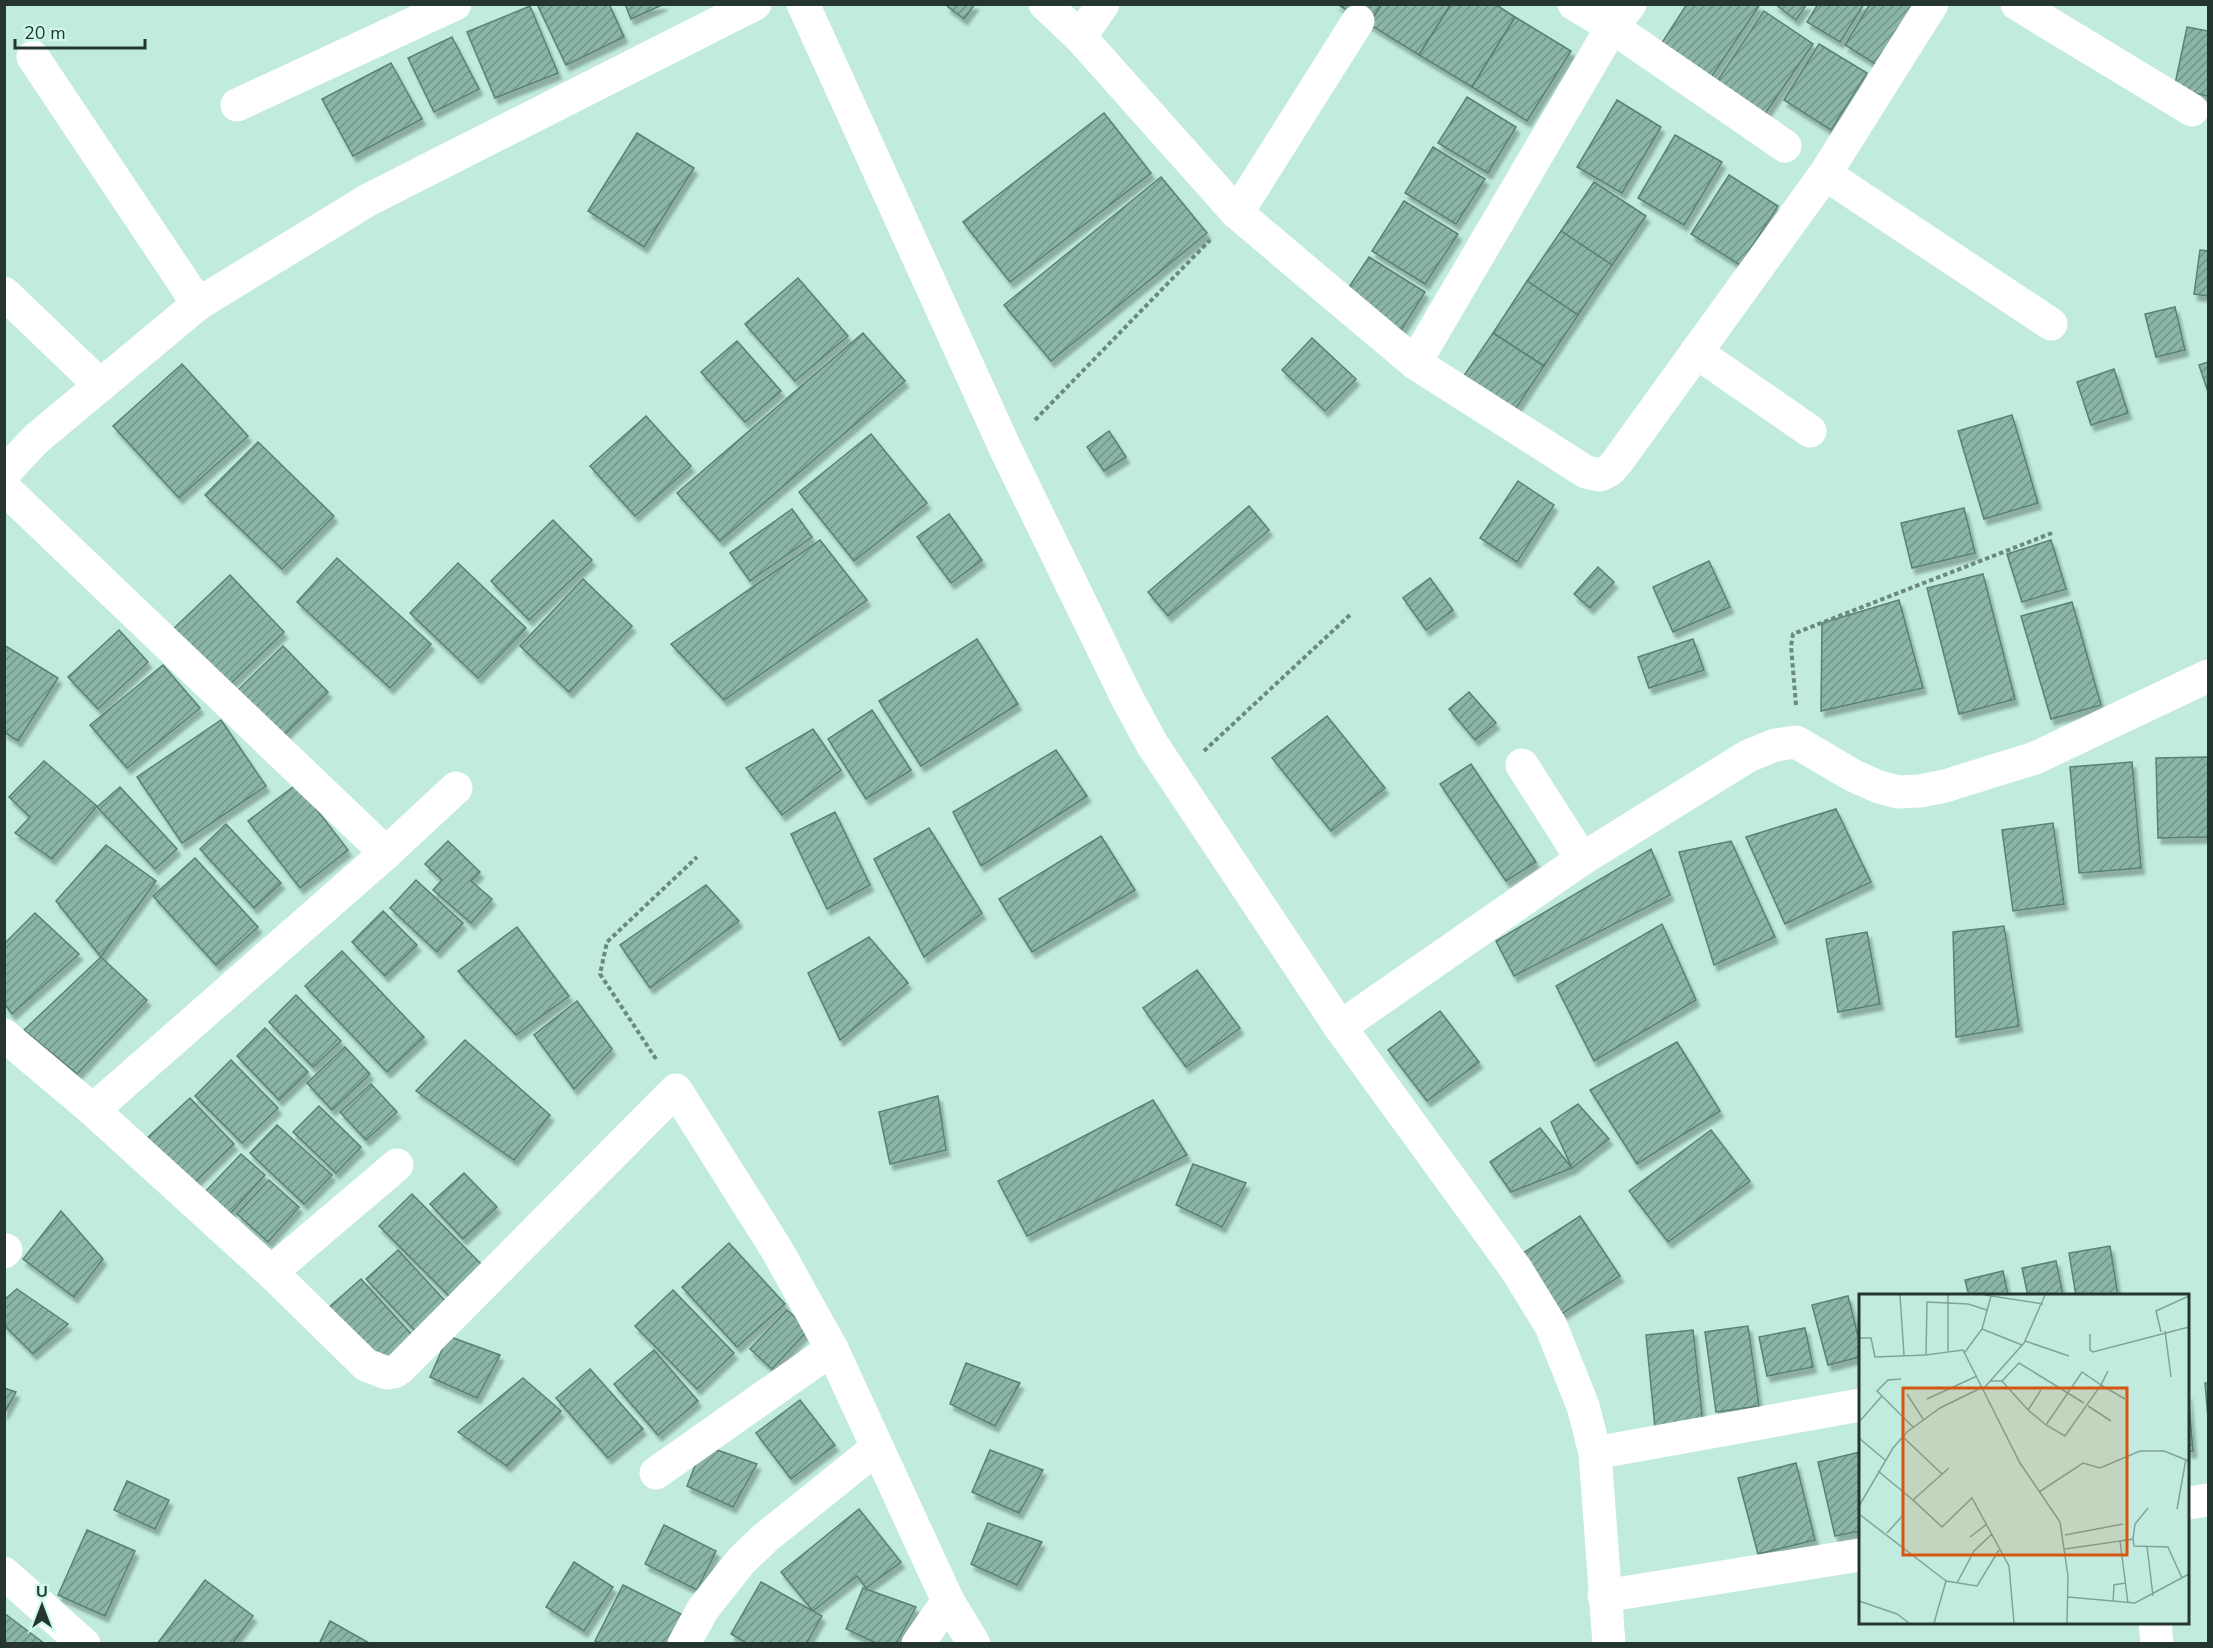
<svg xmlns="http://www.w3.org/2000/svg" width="2213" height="1648" font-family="'Nunito Sans',sans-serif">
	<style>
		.building { fill: url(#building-hatch); stroke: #5a8176; stroke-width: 1.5; filter: url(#shadow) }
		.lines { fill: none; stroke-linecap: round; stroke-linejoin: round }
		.path { stroke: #6c8981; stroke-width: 4; stroke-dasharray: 4.5 3; stroke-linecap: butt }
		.minor { stroke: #fff; stroke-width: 33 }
		.tertiary { stroke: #fff; stroke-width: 33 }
		.inset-road { fill: none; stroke: #82a399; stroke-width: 1.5 }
		.view { fill: #d45610; fill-opacity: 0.15; stroke: #d45610; stroke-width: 3 }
		.inset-edge { fill: none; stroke: #253631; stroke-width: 3 }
	</style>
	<defs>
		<pattern id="building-hatch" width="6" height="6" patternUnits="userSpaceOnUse" patternTransform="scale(1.5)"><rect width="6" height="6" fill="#8bb5a8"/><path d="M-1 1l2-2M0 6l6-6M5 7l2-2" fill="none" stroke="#719489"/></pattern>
		<filter id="shadow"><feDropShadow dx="3.5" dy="6" stdDeviation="1.5" flood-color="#0004"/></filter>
	</defs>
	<rect width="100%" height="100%" fill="#c0ebde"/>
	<g class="building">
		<path d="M537 4H609L624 37 566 65Z"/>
		<path d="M625 4H664L631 19Z"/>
		<path d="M948 4H975L964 19 947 6Z"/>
		<path d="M1337 4H1382L1369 24Z"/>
		<path d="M1382 4H1451L1419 55 1369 24Z"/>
		<path d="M1451 4H1495L1515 17 1472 87 1419 55Z"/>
		<path d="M1687 4H1756L1759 6 1706 85 1656 52Z"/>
		<path d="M1775 4H1807L1796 20Z"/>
		<path d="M1818 4H1864L1840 42 1807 22Z"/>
		<path d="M1870 4H1919L1880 67 1845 45Z"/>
		<path d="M530 6 558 73 495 98 467 32Z"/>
		<path d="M1764 11 1813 44 1760 121 1712 89Z"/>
		<path d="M1515 17 1571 51 1527 121 1472 87Z"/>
		<path d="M2187 27 2208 31V96L2174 89Z"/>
		<path d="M452 37 479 89 434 112 408 58Z"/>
		<path d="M1819 44 1867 73 1831 130 1784 100Z"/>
		<path d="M391 63 422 119 353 156 322 99Z"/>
		<path d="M1467 97 1516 127 1488 173 1438 143Z"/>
		<path d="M1617 100 1661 127 1622 193 1577 167Z"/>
		<path d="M1104 113 1151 173 1010 282 963 222Z"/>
		<path d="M637 133 694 168 644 247 588 211Z"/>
		<path d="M1675 135 1722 162 1684 225 1638 198Z"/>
		<path d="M1433 147 1485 179 1456 224 1405 193Z"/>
		<path d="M1729 175 1778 206 1740 265 1691 234Z"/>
		<path d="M1161 177 1207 233 1051 361 1004 305Z"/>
		<path d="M1594 182 1646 216 1612 265 1561 231Z"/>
		<path d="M1404 201 1458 234 1425 284 1372 251Z"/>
		<path d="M1561 231 1612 265 1578 315 1527 281Z"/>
		<path d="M2200 250 2208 251V296L2194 294Z"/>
		<path d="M1369 257 1425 292 1398 335 1341 299Z"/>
		<path d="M798 278 848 336 795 381 745 324Z"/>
		<path d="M1527 281 1578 315 1544 366 1493 333Z"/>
		<path d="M2175 307 2185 350 2156 357 2145 314Z"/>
		<path d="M863 333 905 381 720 541 677 493Z"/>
		<path d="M1493 333 1544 366 1512 414 1461 380Z"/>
		<path d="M1312 338 1356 379 1325 411 1282 370Z"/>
		<path d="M737 341 781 391 745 422 701 372Z"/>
		<path d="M2208 362V392L2199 365Z"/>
		<path d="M182 364 248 436 179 498 113 426Z"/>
		<path d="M2114 369 2128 413 2091 425 2077 382Z"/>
		<path d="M2012 415 2038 503 1984 519 1958 431Z"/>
		<path d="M646 416 691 466 635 516 590 466Z"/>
		<path d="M1109 431 1126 457 1104 471 1087 447Z"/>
		<path d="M871 434 927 503 854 561 799 492Z"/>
		<path d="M258 442 334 516 282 569 205 495Z"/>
		<path d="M1518 481 1554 505 1517 562 1480 538Z"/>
		<path d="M1249 506 1269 530 1168 616 1148 592Z"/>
		<path d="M1964 508 1975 553 1912 568 1901 523Z"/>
		<path d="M792 509 812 537 750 581 730 553Z"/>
		<path d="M949 514 982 560 951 583 917 537Z"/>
		<path d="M553 520 592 560 529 620 491 581Z"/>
		<path d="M820 540 867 600 724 700 671 644Z"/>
		<path d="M2051 540 2066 589 2022 602 2007 554Z"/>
		<path d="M337 558 431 644 390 688 297 602Z"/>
		<path d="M1709 561 1730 607 1673 632 1653 587Z"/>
		<path d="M458 563 526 628 478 678 410 613Z"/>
		<path d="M1598 567 1614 582 1590 608 1574 594Z"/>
		<path d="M1983 574 2015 699 1959 714 1927 588Z"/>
		<path d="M230 575 284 632 226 688 171 631Z"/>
		<path d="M1430 578 1453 610 1426 630 1403 598Z"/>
		<path d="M583 579 632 626 569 692 520 646Z"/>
		<path d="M1899 600 1923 688 1821 711 1822 623Z"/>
		<path d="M2072 602 2101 705 2051 719 2021 616Z"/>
		<path d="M119 630 148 662 98 709 68 677Z"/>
		<path d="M977 639 1018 704 921 766 879 701Z"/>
		<path d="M1693 639 1704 670 1649 688 1638 657Z"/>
		<path d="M4 645 58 678 18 741 4 732Z"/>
		<path d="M283 646 328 692 277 742 232 696Z"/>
		<path d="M163 665 200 708 127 768 90 725Z"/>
		<path d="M1469 692 1496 723 1475 740 1449 709Z"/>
		<path d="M872 710 911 770 866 799 828 739Z"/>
		<path d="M1327 716 1385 788 1331 831 1272 758Z"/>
		<path d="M221 720 266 786 182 843 137 777Z"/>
		<path d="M813 729 841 770 782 815 746 768Z"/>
		<path d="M1056 750 1087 796 981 866 953 812Z"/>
		<path d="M2208 757V837L2158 838 2156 758Z"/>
		<path d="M44 761 97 806 52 859 15 833 30 817 9 797Z"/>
		<path d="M2132 762 2141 868 2079 873 2070 767Z"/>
		<path d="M1471 764 1536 862 1506 881 1440 784Z"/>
		<path d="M297 784 348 850 300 888 248 821Z"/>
		<path d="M120 787 177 849 155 869 97 807Z"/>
		<path d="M1836 809 1871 882 1785 924 1746 837Z"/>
		<path d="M835 812 870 885 827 909 791 834Z"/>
		<path d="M2053 823 2064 904 2013 911 2002 830Z"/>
		<path d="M226 824 281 883 254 908 200 849Z"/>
		<path d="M929 828 982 913 924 957 874 859Z"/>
		<path d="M1101 836 1135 890 1032 952 999 899Z"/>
		<path d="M448 841 480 872 471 881 492 899 471 923 433 890 442 880 425 864Z"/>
		<path d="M1731 841 1775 937 1714 965 1679 852Z"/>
		<path d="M106 845 156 881 101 957 56 901Z"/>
		<path d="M1651 849 1670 895 1514 976 1496 941Z"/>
		<path d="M195 858 258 927 216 965 153 896Z"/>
		<path d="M416 880 463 923 437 952 390 908Z"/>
		<path d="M706 885 739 921 650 988 620 945Z"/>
		<path d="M383 911 417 945 385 976 352 942Z"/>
		<path d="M35 913 79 954 12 1014 4 1003V944Z"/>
		<path d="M1662 924 1696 1000 1594 1061 1556 986Z"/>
		<path d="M2004 926 2019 1026 1956 1037 1953 932Z"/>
		<path d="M517 927 569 996 516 1035 458 971Z"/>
		<path d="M1867 932 1880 1004 1838 1012 1826 939Z"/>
		<path d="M869 937 908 983 840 1040 808 973Z"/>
		<path d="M342 951 424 1037 387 1072 305 986Z"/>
		<path d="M101 957 147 1000 77 1074 24 1030Z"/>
		<path d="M1197 970 1240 1028 1186 1067 1143 1008Z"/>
		<path d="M296 995 341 1041 313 1067 269 1022Z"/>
		<path d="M577 1001 612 1049 574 1089 534 1035Z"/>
		<path d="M1440 1011 1479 1062 1427 1101 1388 1050Z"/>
		<path d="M265 1028 308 1072 279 1100 237 1056Z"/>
		<path d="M465 1040 550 1115 514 1160 416 1091Z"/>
		<path d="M1677 1042 1720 1111 1637 1164 1590 1090Z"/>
		<path d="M345 1047 370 1074 332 1110 307 1083Z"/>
		<path d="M231 1060 278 1108 242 1143 195 1096Z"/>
		<path d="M371 1084 397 1112 366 1140 340 1112Z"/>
		<path d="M938 1096 946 1150 890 1164 879 1112Z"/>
		<path d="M190 1098 234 1144 191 1186 146 1139Z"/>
		<path d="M1153 1100 1187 1155 1027 1236 998 1181Z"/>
		<path d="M1578 1104 1609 1139 1572 1168 1551 1122Z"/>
		<path d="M319 1106 361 1147 336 1173 293 1132Z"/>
		<path d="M277 1125 332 1175 304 1204 250 1153Z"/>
		<path d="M1540 1128 1572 1168 1511 1192 1490 1162Z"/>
		<path d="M1711 1130 1750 1181 1668 1242 1629 1191Z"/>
		<path d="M241 1154 265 1175 228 1216 204 1193Z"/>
		<path d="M1193 1164 1246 1183 1222 1227 1176 1205Z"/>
		<path d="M464 1173 497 1207 463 1239 430 1204Z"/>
		<path d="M269 1180 299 1207 268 1242 237 1214Z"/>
		<path d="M412 1194 485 1268 453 1300 379 1226Z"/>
		<path d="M61 1211 103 1259 74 1297 23 1259Z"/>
		<path d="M1580 1216 1620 1276 1557 1317 1517 1257Z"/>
		<path d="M729 1243 785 1304 737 1347 682 1287Z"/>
		<path d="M2110 1246 2118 1296H2076L2069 1253Z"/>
		<path d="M398 1250 449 1305 417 1333 366 1279Z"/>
		<path d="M2056 1261 2063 1296H2028L2022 1268Z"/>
		<path d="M2003 1271 2008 1296H1969L1965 1280Z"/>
		<path d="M361 1279 413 1336 379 1366 328 1308Z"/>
		<path d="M17 1289 68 1324 33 1354 4 1325V1300Z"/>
		<path d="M673 1290 734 1353 697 1389 635 1326Z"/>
		<path d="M1848 1296 1860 1344V1357L1828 1365 1812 1305Z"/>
		<path d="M787 1310 809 1329 772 1369 750 1349Z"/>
		<path d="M1748 1326 1759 1406 1716 1412 1705 1332Z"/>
		<path d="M1805 1328 1813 1367 1767 1376 1759 1337Z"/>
		<path d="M1693 1330 1704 1434 1656 1438 1646 1335Z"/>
		<path d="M448 1336 500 1355 477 1398 430 1377Z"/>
		<path d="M654 1350 698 1401 658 1435 614 1384Z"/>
		<path d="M966 1363 1020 1383 995 1426 950 1404Z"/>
		<path d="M590 1369 643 1429 608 1458 556 1398Z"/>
		<path d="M523 1378 561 1411 507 1466 458 1432Z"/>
		<path d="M2205 1383H2208V1418Z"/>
		<path d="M4 1388 16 1392 4 1414Z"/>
		<path d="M2188 1393 2193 1451 2188 1452Z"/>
		<path d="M800 1400 835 1445 791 1479 756 1433Z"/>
		<path d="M703 1445 757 1464 733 1507 687 1486Z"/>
		<path d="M990 1450 1043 1470 1019 1513 972 1492Z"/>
		<path d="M1860 1452V1531L1835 1536 1818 1462Z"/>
		<path d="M1796 1463 1815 1540 1758 1554 1738 1478Z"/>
		<path d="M127 1481 169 1500 155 1529 114 1510Z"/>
		<path d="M859 1509 901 1562 866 1588 857 1576 813 1611 781 1572Z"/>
		<path d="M988 1523 1042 1542 1017 1585 971 1564Z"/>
		<path d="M664 1525 716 1551 697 1590 645 1564Z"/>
		<path d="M87 1530 135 1551 105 1616 58 1595Z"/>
		<path d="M574 1562 613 1587 584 1631 546 1607Z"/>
		<path d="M205 1580 253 1616 232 1644H157Z"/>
		<path d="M761 1582 822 1616 806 1644H748L731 1634Z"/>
		<path d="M623 1585 689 1618 676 1644H601L595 1641Z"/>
		<path d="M863 1588 916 1607 896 1644H878L846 1629Z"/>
		<path d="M4 1613 45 1644H4Z"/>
		<path d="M330 1621 371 1644H319Z"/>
	</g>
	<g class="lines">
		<g class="path">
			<path d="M1035 420 1210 240"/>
			<path d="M1796 705 1791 646 1793 634 2052 533"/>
			<path d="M1204 751 1352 613"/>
			<path d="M656 1059 600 974 607 942 697 857"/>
		</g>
		<g class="minor">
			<path d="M1045 4 1080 37 1237 213 1415 363 1586 472 1600 475 1610 470 1617 462 1825 174 1932 4"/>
			<path d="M1574 4 1612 27 1785 146"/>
			<path d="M2017 4 2192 110"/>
			<path d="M1080 37 1103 4"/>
			<path d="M33 57 198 304"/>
			<path d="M237 105 455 4"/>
			<path d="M1825 174 2051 324"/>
			<path d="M1237 213 1358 21"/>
			<path d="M4 293 100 385"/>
			<path d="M1696 352 1810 431"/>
			<path d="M1415 363 1612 27 1630 4"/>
			<path d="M4 473 36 439 198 304 368 200 755 4"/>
			<path d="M4 488 386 853"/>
			<path d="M1522 765 1582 859"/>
			<path d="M456 788 386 853 93 1110 271 1272 366 1365 387 1373 394 1372 400 1368 676 1090 777 1250 832 1349 948 1601 974 1644"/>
			<path d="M1340 1027 1582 859 1748 756 1775 745 1796 742 1854 776 1879 787 1898 792 1920 791 1945 786 2035 758 2208 676"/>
			<path d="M4 1035 93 1110"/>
			<path d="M4 1252 6 1250"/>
			<path d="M271 1272 397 1165"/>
			<path d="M1595 1453 1860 1405"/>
			<path d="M656 1473 832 1349"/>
			<path d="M2188 1503 2208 1500"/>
			<path d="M4 1573 84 1644"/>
			<path d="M1604 1596 1860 1555"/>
			<path d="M2155 1622 2157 1644"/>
			<path d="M684 1644 703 1609 741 1561 765 1538 877 1448"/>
			<path d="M918 1644 948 1601"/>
		</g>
		<path class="tertiary" d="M803 4 1006 450 1127 698 1152 744 1340 1027 1516 1269 1551 1326 1583 1406 1595 1453 1609 1644"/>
	</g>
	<g transform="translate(1859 1294)">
		<rect width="330" height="330" fill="#c0ebde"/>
		<path class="inset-road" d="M41 1 45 61M126 1 184 10M128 16 109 10 68 8 67 61 104 56 161 169 201 228 209 282 208 329M123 35 163 51M306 37 312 83M302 38 297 17 330 2M231 40V56L234 58 330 33M0 44H12L16 63 67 61M166 47 210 62M89 57V1M106 58 123 35 132 2M249 77 242 91 266 105M42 85 29 86 18 97 54 133M132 87H143L169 116 187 131 206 142 242 91 223 78 187 131M143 87 160 69 225 109M125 94 165 49 186 1M48 100 64 125M68 105 118 82M229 112 252 127M169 116 182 96M0 128 23 102M44 143 83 180M0 144 26 166M90 174 54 206 83 233 113 204 150 272 155 329M19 177 54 206M180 198 224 169 241 174 281 157H305L330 167M0 212 34 154 48 138 81 114 124 93M318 215 327 165M0 220 87 287 75 329M28 239 45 220M206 241 264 230M111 243 128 230M274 245 275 252 309 253 323 284M261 247 274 245 276 230 289 214M288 252 294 302M206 255 261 247 269 309M87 287 118 292 140 256M98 289 115 257 133 240M209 303 276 309 330 280M0 307 38 320 50 329M254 308 255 291 266 289"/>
		<path class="view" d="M44 94H268V261H44Z"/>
		<rect width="330" height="330" class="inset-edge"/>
	</g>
	<rect width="2213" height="1648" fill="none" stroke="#253631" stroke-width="12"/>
	<g transform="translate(42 1606)" stroke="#cdf8eb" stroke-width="4.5" paint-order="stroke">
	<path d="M0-4.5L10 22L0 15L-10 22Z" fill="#253631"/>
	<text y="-9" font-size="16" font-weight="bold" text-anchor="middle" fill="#253631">U</text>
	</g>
	<path d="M15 39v9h130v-9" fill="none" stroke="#253631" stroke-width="3"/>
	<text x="24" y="39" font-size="18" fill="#253631" stroke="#cdf8eb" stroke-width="4.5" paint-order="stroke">20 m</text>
</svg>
